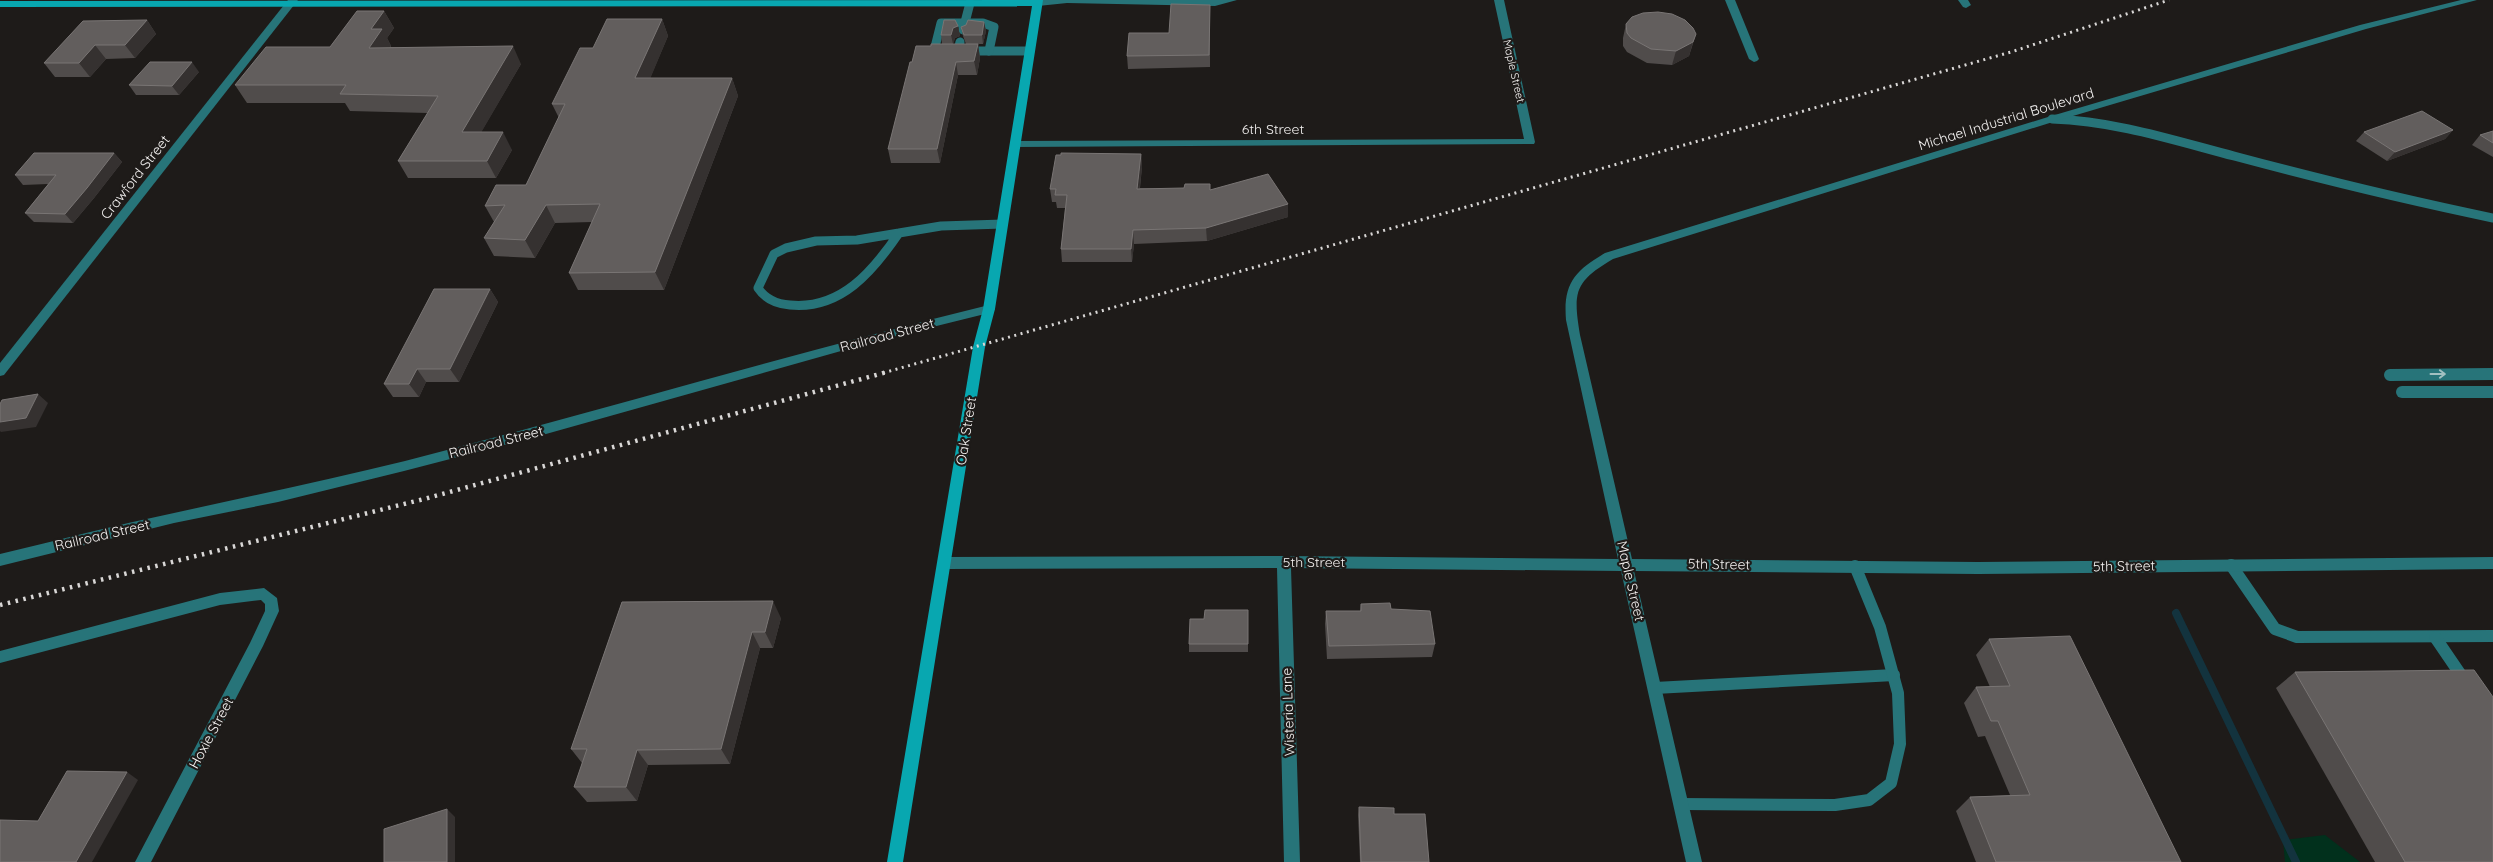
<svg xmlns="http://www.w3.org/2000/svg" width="2493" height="862" font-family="Quicksand,sans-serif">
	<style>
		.green { fill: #01301c }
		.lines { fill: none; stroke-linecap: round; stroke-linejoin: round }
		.stream { stroke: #13333e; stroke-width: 8 }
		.service-far1 { stroke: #277479; stroke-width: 9 }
		.service { stroke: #277479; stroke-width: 12 }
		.minor { fill: #277479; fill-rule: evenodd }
		.tertiary { fill: #277479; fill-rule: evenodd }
		.secondary { fill: #08a7b0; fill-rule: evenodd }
		.rail-far1 { stroke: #d9d7d6; stroke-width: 3; stroke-dasharray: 2 4.5; stroke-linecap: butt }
		.rail { stroke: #d9d7d6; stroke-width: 4.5; stroke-dasharray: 2.5 5.5; stroke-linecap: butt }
		.wall { fill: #504c4b }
		.shaded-wall { fill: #353130 }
		.building { fill: #625e5d; stroke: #797574 }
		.oneway { stroke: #a2c0c1 }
		.labels { text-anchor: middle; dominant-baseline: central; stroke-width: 4.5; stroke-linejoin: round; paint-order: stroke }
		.far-street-label { font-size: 11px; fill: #f4f2f1; stroke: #1e1b19 }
		.street-label { font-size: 14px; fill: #f4f2f1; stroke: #1e1b19 }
	</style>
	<rect width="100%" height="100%" fill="#1e1b19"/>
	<path class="green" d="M2325 835 2360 862H2285L2283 840Z"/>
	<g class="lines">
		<path class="stream" d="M2176 613 2296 862"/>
		<g class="service-far1">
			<path d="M963 30 970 3"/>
			<path d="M960 42 958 51H1030"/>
			<path d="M943 51H934L941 23H983L994 27 989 51"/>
			<path d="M2052 119C2115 121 2173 140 2234 156 2320 179 2406 200 2493 218"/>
			<path d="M899 233C873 271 841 310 790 305 777 304 766 300 758 288L774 254 786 248 816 241 857 240 941 226 1003 224"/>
		</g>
		<g class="service">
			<path d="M2390 375 2493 374"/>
			<path d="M2402 392H2493"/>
			<path d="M2231 565 2275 629 2297 637 2493 636"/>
			<path d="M2435 637 2465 681"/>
			<path d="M1655 688 1894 675"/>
			<path d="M1681 804 1835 805 1869 800 1891 783 1900 744 1898 693 1880 627 1855 566"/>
		</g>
		<g class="minor">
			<path d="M288 0H298L4 375 0 376V363Z"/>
			<path d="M1040 0H1237L1215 6 1067 3 1038 6 1033 3Z"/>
			<path d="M1494 0H1504L1535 142 1534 144 1015 147 1010 144 1015 141 1524 139Z"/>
			<path d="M1725 0H1735L1759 59 1757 61 1754 62 1749 59Z"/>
			<path d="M1958 0H1968L1971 5 1966 8 1963 7Z"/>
			<path d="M2461 0H2477L2366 29 2056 121 1613 259C1574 282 1573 292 1580 335L1632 559 1978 562 2493 557V569L1978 574 1634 571 1702 862H1686L1621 571 1291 568 1300 862H1284L1277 568 945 569 940 567 938 563 940 559 945 557 1284 556 1618 559 1566 320C1563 283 1575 271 1605 253L2048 117 2360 25Z"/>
			<path d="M264 588 277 598 279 611 263 646 151 862H135L250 643 265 611V604L261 600 220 605 0 663V651L220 593Z"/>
		</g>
		<path class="tertiary" d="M989 305 995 309 993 312 880 340 546 434 404 471 278 502 174 523 0 566V554C58 540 116 525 174 513 251 496 328 480 405 461 600 411 793 353 989 305Z"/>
		<path class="secondary" d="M1043 0 995 309 985 347 903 862H887L973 347 983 309 1032 6 0 7V1Z"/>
		<path class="rail-far1" d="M883 373 2011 52 2169 0"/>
		<path class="rail" d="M0 605 424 499 887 372"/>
	</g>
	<g class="wall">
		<path d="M1210 5V67L1128 69 1127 56 1169 33Z"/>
		<path d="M384 11 394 28 387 38 391 46V47L521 64 481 132 512 150 496 178H408L398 161 428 113 350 111 345 103H247L235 85 330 47Z"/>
		<path d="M662 19 668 36 650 78H732L738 96 664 290H578L569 273 592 222 555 223 535 258 494 256 484 238 494 222 485 206 526 185 559 118 552 104 593 48Z"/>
		<path d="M147 20 156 34 135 58 106 59 90 77H55L44 63Z"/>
		<path d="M984 22 986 31 983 44H978L980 58 977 75H958L940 163H891L888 149 912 62 931 46 942 44 941 35 958 26 960 36 955 38 953 44H966L963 36 961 27Z"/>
		<path d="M1626 24 1696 34 1689 56 1672 65 1647 63 1627 52 1623 46V38Z"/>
		<path d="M199 72 179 95H136L129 85Z"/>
		<path d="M2453 130 2445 139 2387 161 2356 141 2364 132Z"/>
		<path d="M2493 131V157L2472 145 2480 135Z"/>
		<path d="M114 153 122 162 94 198 73 223 34 222 25 213 48 184 23 185 15 175Z"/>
		<path d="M1141 154 1142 167 1140 188 1210 190 1288 204V217L1207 241 1134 244 1132 262H1062L1061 249 1065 208H1057L1056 202H1052L1050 189Z"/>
		<path d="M490 289 498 302 459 382H426L419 397H393L384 384Z"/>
		<path d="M622 602 781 618 773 648H760L730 764 648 765 637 801 587 802 574 787 582 763 571 749Z"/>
		<path d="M1361 604 1391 609 1435 644 1432 657 1327 659 1325 624 1326 611H1360Z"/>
		<path d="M1248 610V652H1189V644L1204 619Z"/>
		<path d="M1989 639 2181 862H1976L1956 811 1970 797 2010 795 1985 736 1978 737 1964 703 1976 687H1990L1976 655Z"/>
		<path d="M2295 672 2493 862H2375L2276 688Z"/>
		<path d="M1359 807 1394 814 1429 862H1360L1358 815Z"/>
	</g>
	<g class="shaded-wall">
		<path d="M384 11 394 28 387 38 391 46 379 65 369 48 371 29Z"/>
		<path d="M662 19 668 36 643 96 635 78Z"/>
		<path d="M147 20 156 34 135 58 125 45Z"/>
		<path d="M984 22 986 31 983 44 982 35Z"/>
		<path d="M958 26 960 36 955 38 953 44 951 35 953 28Z"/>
		<path d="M1693 42 1689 56 1672 65 1676 51Z"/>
		<path d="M978 44 980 58 977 75 974 61Z"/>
		<path d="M95 45 106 59 90 77 79 63Z"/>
		<path d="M513 46 521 64 471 150 462 132Z"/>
		<path d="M192 62 199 72 179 95 172 86Z"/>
		<path d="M956 62 958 75 940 163 937 149Z"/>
		<path d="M732 78 738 96 664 290 655 272Z"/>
		<path d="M2453 130 2445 139 2387 161 2395 152Z"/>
		<path d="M503 132 512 150 496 178 487 161Z"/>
		<path d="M114 153 122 162 94 198 73 223 65 214Z"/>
		<path d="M1141 154 1142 167 1138 202 1137 189Z"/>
		<path d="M1288 204V217L1207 241 1206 228Z"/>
		<path d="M546 205 555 223 535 258 525 240Z"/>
		<path d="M1133 230 1134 244 1132 262 1131 249Z"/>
		<path d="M490 289 498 302 459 382 450 369Z"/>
		<path d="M417 369 426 382 419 397 409 384Z"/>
		<path d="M38 394 48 403 36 427 1 432 0 431V422Z"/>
		<path d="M773 601 781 618 773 648 765 632Z"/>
		<path d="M752 632 760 648 730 764 721 749Z"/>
		<path d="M637 750 648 765 637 801 626 787Z"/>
		<path d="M127 772 138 780 92 862H76Z"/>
		<path d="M447 809 455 817V862H447Z"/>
	</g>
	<g class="building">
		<path d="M1171 4 1210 5 1209 55 1127 56 1129 33H1169Z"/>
		<path d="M357 11H384L371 29H382L369 48 513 46 462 132H503L487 161H398L438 96 340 94 346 85H235L266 47H330Z"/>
		<path d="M1658 12 1672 14 1685 20 1693 28 1696 34 1693 42 1676 51 1651 49 1631 38 1627 33 1626 24 1632 17 1643 13Z"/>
		<path d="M607 19H662L635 78H732L655 272 569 273 600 204 546 205 525 240 484 238 505 205 485 206 496 185H526L565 104H552L580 48H593Z"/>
		<path d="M147 20 125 45H95L79 63H44L83 21Z"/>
		<path d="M944 20H955L958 26 953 28 951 35H941Z"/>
		<path d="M968 20 984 22 982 35H964L961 27 966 25Z"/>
		<path d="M931 44H978L974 61 956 62 937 149H888L910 62H912L916 46H931Z"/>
		<path d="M150 62H192L172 86 129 85Z"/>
		<path d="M2422 111 2453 130 2395 152 2364 132Z"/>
		<path d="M2493 131V143L2480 135Z"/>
		<path d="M34 153H114L87 188 65 214 25 213 56 175H15Z"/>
		<path d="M1061 153 1141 154 1137 189 1184 188 1185 184H1210V190L1268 174 1288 204 1206 228 1133 230 1131 249H1061L1067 195H1055L1056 189H1050L1056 155H1061Z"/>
		<path d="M434 289H490L450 369H417L409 384H384Z"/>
		<path d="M38 394 26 418 0 422V404L2 400Z"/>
		<path d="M773 601 765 632H752L721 749 637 750 626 787H574L587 749H571L622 602Z"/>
		<path d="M1390 603 1391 609 1430 611 1435 644 1329 646 1326 611H1361V604Z"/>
		<path d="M1205 610H1248V644H1189L1190 619H1204Z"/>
		<path d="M2070 636 2181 862H1996L1970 797 2030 795 1998 721H1991L1976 687 2010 686 1989 639Z"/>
		<path d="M2474 670 2493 697V862H2405L2295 672Z"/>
		<path d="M67 771 127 772 76 862H0V820L38 821Z"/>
		<path d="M1359 807 1394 808V814H1425L1429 862H1361Z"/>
		<path d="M447 809V862H384V829Z"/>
	</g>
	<defs><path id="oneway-shaft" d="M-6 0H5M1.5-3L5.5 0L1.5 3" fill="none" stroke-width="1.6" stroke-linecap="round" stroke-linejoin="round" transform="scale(1.25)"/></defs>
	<use class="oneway" href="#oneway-shaft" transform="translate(2438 374)"/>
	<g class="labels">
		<g class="far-street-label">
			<text transform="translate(1514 71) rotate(77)">Maple Street</text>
		</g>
		<g class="street-label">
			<text transform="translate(2006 119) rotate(-17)">Michael Industrial Boulevard</text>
			<text x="1273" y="129">6th Street</text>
			<text transform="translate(135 177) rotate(-52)">Crawford Street</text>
			<text transform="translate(887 335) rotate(-15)">Railroad Street</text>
			<text transform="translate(966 431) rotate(-81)">Oak Street</text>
			<text transform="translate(496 442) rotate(-14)">Railroad Street</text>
			<text transform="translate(102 535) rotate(-13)">Railroad Street</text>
			<text x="1314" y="562">5th Street</text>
			<text transform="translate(1719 564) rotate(1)">5th Street</text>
			<text transform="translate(2124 566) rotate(-1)">5th Street</text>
			<text transform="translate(1631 581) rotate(77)">Maple Street</text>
			<text transform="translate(1288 712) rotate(-92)">Wisteria Lane</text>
			<text transform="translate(211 733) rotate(-62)">Hoxie Street</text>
		</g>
	</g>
</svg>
